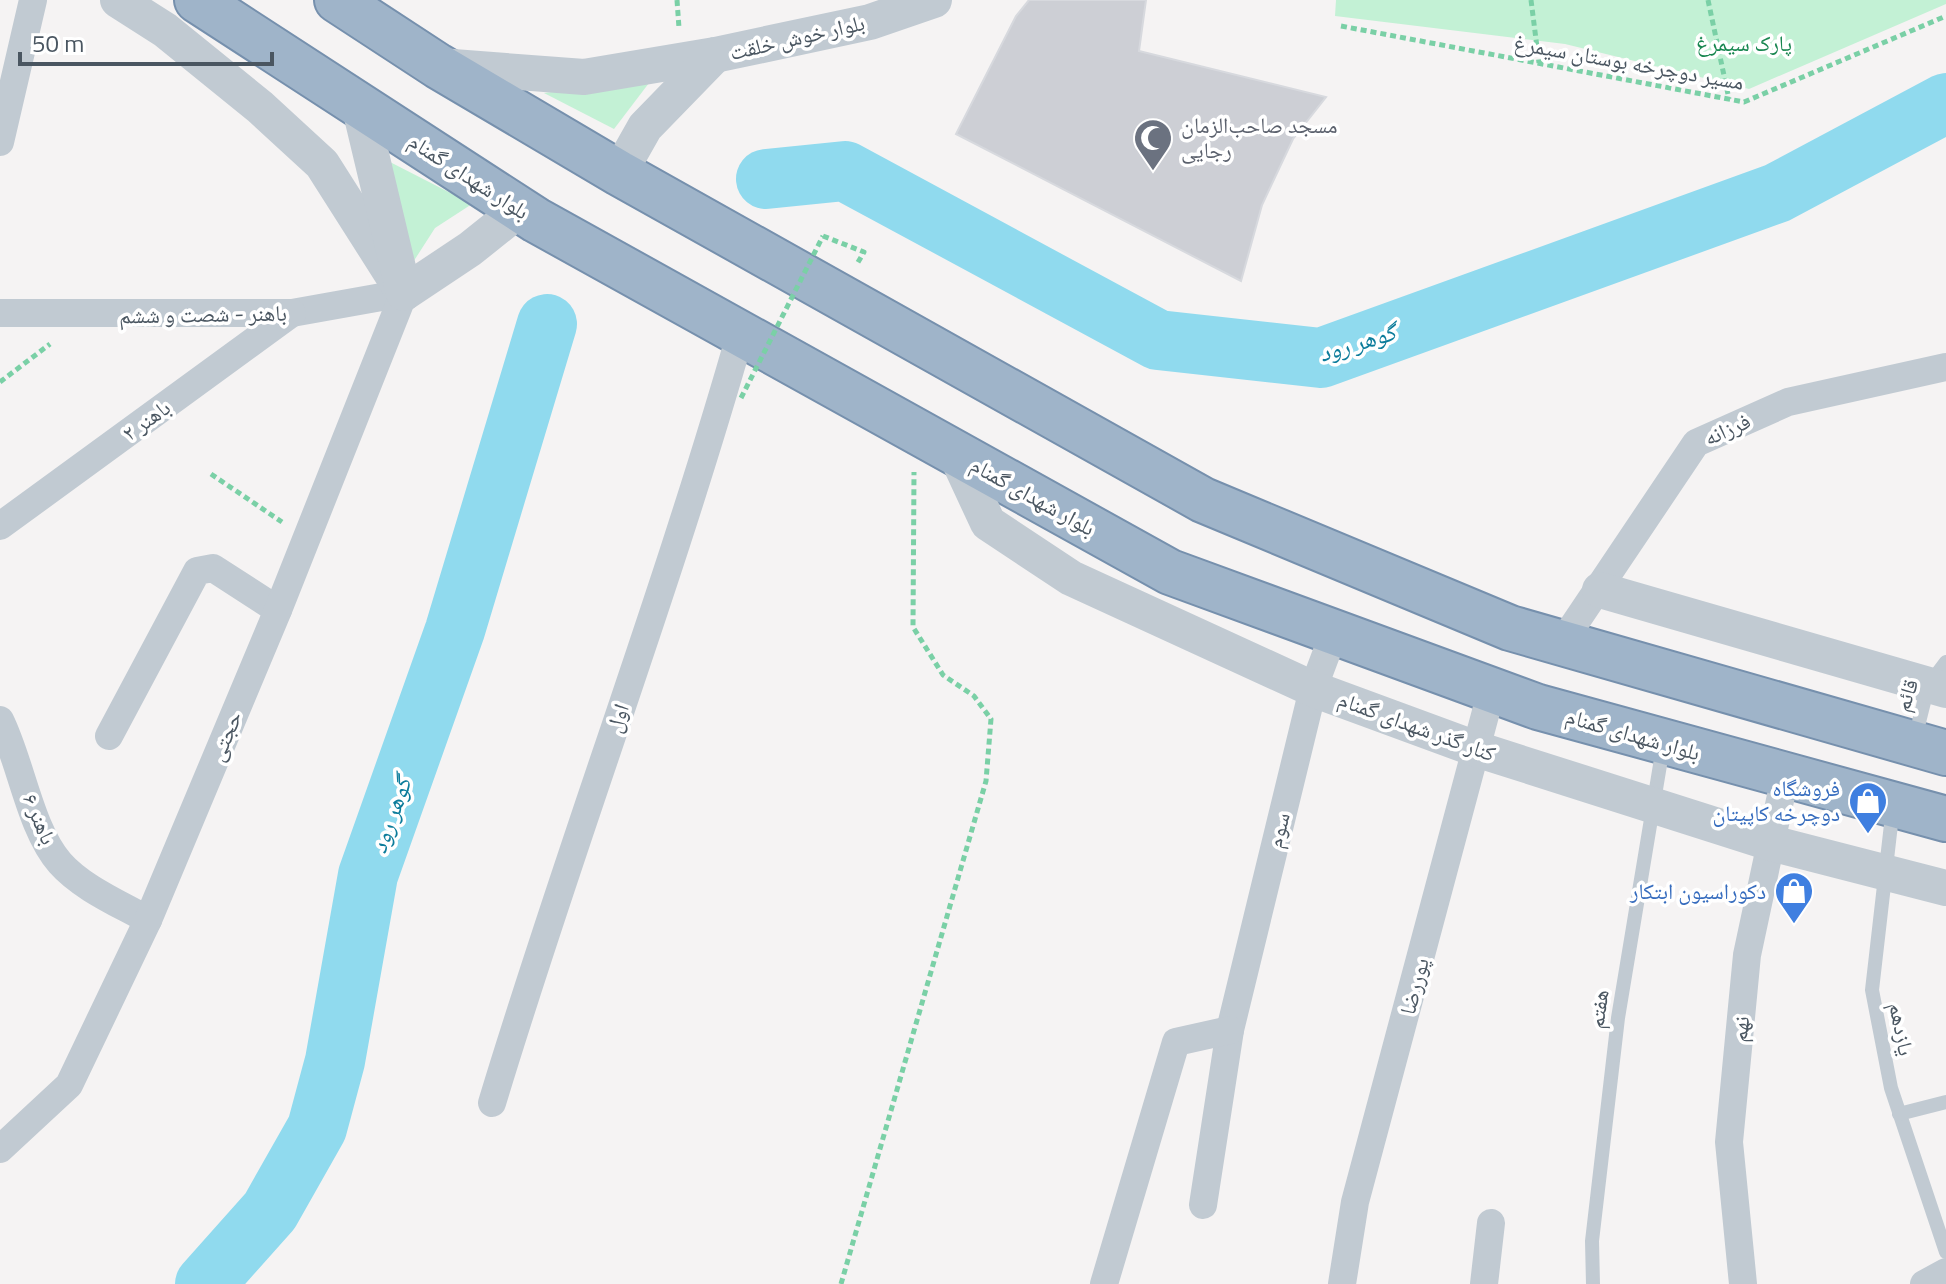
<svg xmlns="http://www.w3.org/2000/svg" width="1946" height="1284" font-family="'Titillium Web','Noto Naskh Arabic',sans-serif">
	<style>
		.green { fill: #c3f1d5 }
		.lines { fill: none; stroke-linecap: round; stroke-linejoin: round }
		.river { stroke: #90daee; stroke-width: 60 }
		.building { fill: #cdcfd5; stroke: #d7d9de; stroke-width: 2 }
		.trunk-casing { stroke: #7690ad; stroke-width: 48 }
		.path { stroke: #7ad0a6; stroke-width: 5; stroke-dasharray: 6 4; stroke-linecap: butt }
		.service { stroke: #c1cad2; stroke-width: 14 }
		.minor { stroke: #c1cad2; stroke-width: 28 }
		.tertiary { stroke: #c1cad2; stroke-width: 36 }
		.trunk { stroke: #9fb4c9; stroke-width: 44 }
		.path-bridge { stroke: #7ad0a6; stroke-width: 5; stroke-dasharray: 6 4; stroke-linecap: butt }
		.labels { text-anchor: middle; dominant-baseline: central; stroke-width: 7; stroke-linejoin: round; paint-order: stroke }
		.street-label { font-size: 22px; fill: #4a5661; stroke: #fff }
		.park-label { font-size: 22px; fill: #17864f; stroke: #fff }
		.worship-label { font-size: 22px; fill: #5b616d; stroke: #fff; text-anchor: start }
		.shop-label { font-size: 22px; fill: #366cbe; stroke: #fff; text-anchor: end }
		.water-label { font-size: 24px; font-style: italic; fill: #0c7c9b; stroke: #fff }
	</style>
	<rect width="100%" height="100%" fill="#f5f3f3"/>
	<g class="green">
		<path d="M1336 0H1946V4L1749 89 1565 44 1335 16Z"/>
		<path d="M652 79 614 129 544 93Z"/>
		<path d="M390 162 472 204 435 228 408 270Z"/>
	</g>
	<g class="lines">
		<g class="river">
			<path d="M766 179 845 171 1158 340 1321 358 1777 193 1946 103"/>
			<path d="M205 1284 270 1211 317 1128 335 1061 368 875 455 630 547 324"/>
		</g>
	</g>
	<path class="building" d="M1029 0H1146L1139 51 1326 97 1293 139 1262 205 1241 281 956 134 1016 16Z"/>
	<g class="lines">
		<defs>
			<g id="trunk">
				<path d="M197 0 536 220 1170 572 1538 707 1946 819"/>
				<path d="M337 0 438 66 619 173 1203 500 1510 628 1946 753"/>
			</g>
		</defs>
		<use href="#trunk" class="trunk-casing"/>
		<g class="path">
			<path d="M677 0 679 28"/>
			<path d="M1531 0 1539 63"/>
			<path d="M1708 0 1729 99"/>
			<path d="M1341 26 1744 102 1946 16"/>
			<path d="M823 236 864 252 857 264"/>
			<path d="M0 382 50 344"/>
			<path d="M211 474 282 522"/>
			<path d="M841 1284 986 781 991 719 974 696 943 675 913 627 914 472"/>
		</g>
		<g class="service">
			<path d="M1915 738 1928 686 1946 662"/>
			<path d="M1893 807 1872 990 1891 1088 1946 1252"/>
			<path d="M1899 1114 1946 1102"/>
			<path d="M1593 1284 1592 1241 1618 1018 1663 747"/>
		</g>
		<g class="minor">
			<path d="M0 142 33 0"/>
			<path d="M0 313H292L404 293"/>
			<path d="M0 526 292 313"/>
			<path d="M1561 644 1696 443 1788 402 1946 367"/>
			<path d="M0 720C21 762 30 829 60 863 82 888 120 904 148 920"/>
			<path d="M109 736 197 571 213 568 278 610"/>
			<path d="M492 1103C570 845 667 592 741 332"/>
			<path d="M0 1149 69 1085 148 920 278 610 404 293"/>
			<path d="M1203 1205 1230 1030 1313 689 1334 633"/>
			<path d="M1104 1284 1176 1042 1230 1030"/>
			<path d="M1342 1284 1355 1202 1492 689"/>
			<path d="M1484 1284 1491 1223"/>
			<path d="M1743 1284 1729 1142 1747 955 1785 777"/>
			<path d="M1924 1284 1946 1272"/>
		</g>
		<g class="tertiary">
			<path d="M118 0 165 30 260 107 322 164 404 293"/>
			<path d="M440 66 584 77 715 55 870 22 934 0"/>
			<path d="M359 104 404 293 470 249 520 209"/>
			<path d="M619 173 645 127 715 55"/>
			<path d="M955 452 988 523 1071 578 1313 689 1476 749 1771 843 1946 888"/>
			<path d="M1600 590 1946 690"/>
		</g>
		<use href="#trunk" class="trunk"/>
		<path class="path-bridge" d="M741 398 823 236"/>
	</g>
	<defs>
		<symbol id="mosque-pin" viewBox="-11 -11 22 30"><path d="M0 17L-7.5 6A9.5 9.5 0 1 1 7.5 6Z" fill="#6b7280" stroke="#fff"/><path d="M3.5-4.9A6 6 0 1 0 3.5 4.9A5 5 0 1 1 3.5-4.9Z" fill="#fff"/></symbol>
		<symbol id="shop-pin" viewBox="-11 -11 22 30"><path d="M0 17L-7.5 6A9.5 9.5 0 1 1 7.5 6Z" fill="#3f7fe0" stroke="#fff"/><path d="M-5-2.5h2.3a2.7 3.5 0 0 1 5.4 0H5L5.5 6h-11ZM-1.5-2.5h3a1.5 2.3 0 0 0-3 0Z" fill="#fff"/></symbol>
	</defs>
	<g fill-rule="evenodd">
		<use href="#mosque-pin" x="1131" y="116" width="44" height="60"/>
		<use href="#shop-pin" x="1846" y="779" width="44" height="60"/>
		<use href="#shop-pin" x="1772" y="869" width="44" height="60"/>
	</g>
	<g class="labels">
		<g class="street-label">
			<text transform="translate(797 37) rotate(-13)">بلوار خوش خلقت</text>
			<text transform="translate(1629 62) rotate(10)">مسیر دوچرخه بوستان سیمرغ</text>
			<text transform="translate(469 176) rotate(33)">بلوار شهدای گمنام</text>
			<text transform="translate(203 314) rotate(-1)">باهنر - شصت و ششم</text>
			<text transform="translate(146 420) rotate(-36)">باهنر ۲</text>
			<text transform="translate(1727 429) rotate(-24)">فرزانه</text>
			<text transform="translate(1033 496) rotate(29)">بلوار شهدای گمنام</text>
			<text transform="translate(1906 695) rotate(-71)">قائم</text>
			<text transform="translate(617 718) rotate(-71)">اول</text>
			<text transform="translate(1417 726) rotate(20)">کنار گذر شهدای گمنام</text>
			<text transform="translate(1633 734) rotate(16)">بلوار شهدای گمنام</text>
			<text transform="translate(225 736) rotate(-67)">حجتی</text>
			<text transform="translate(40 819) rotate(67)">باهنر ۶</text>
			<text transform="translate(1278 830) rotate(-76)">سوم</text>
			<text transform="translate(1414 986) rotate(-75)">پوررضا</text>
			<text transform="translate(1598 1009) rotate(-82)">هفتم</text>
			<text transform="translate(1740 1029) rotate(-84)">نهم</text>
			<text transform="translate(1902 1029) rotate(79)">یازدهم</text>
		</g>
		<g class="park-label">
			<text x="1744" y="43">پارک سیمرغ</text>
		</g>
		<g class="worship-label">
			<text x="1181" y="125">مسجد صاحب‌الزمان<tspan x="1181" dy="25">رجایی</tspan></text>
		</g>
		<g class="shop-label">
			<text x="1840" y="788">فروشگاه<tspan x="1840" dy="25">دوچرخه کاپیتان</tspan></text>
			<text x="1766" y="891">دکوراسیون ابتکار</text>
		</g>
		<g class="water-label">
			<text transform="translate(1357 342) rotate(-17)">گوهر رود</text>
			<text transform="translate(390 815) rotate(-70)">گوهر رود</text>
		</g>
	</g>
	<path d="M20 52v12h252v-12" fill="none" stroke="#4a5661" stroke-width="4"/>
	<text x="32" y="52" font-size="24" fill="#4a5661" stroke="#ffffff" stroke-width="6" paint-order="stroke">50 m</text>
</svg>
